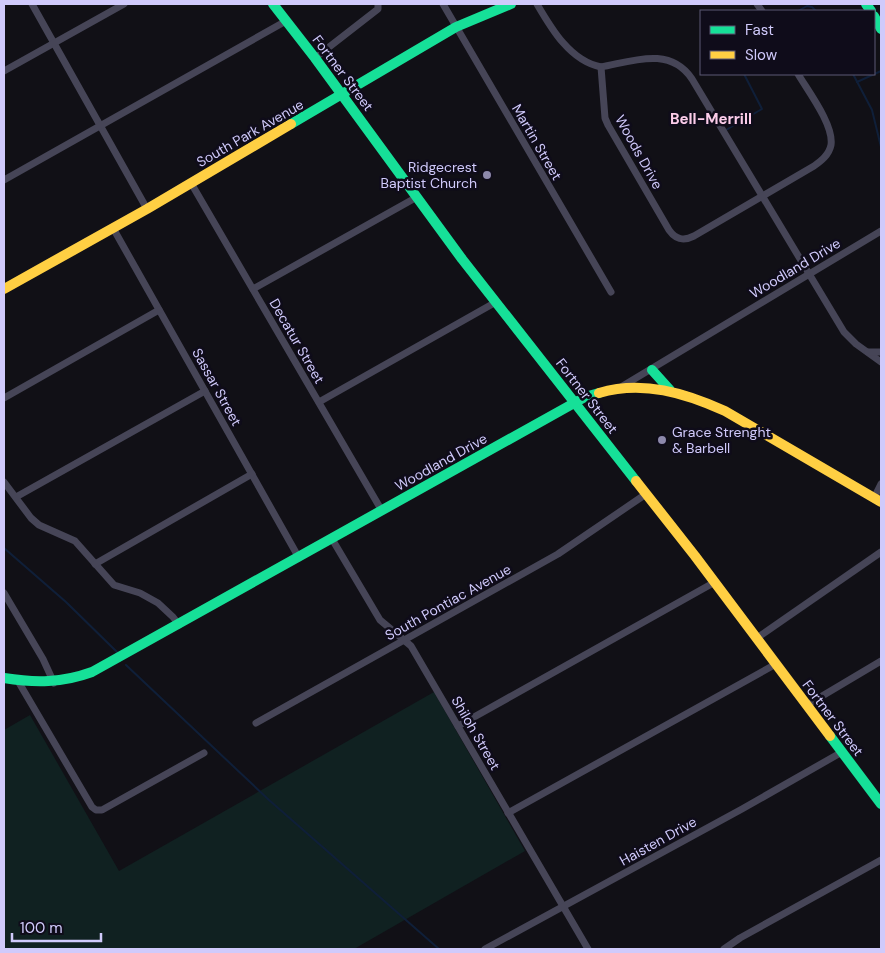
<svg xmlns="http://www.w3.org/2000/svg" width="885" height="953" font-family="'DM Sans',sans-serif">
	<style>
		.green { fill: #102121 }
		.lines { fill: none; stroke-linecap: round; stroke-linejoin: round }
		.stream { stroke: #0f1f39; stroke-width: 2 }
		.street { stroke: #464557; stroke-width: 7 }
		.fast { stroke: #16e098; stroke-width: 10 }
		.slow { stroke: #ffcf43; stroke-width: 10 }
		.poi-dot { fill: #8d89ab; stroke: #0f0c1a; stroke-width: 2 }
		.labels { text-anchor: middle; dominant-baseline: central; stroke-width: 5; stroke-linejoin: round; paint-order: stroke }
		.street-label { font-size: 14px; fill: #d0cafb; stroke: #0f0c1a }
		.poi-label { font-size: 14px; fill: #d0cafb; stroke: #0f0c1a; text-anchor: end }
		.neighbourhood-label { font-size: 15px; font-weight: bold; fill: #fbcce9; stroke: #0f0c1a }
	</style>
	<rect width="100%" height="100%" fill="#111016"/>
	<path class="green" d="M434 692 525 851 354 949H4V730L30 715 119 871Z"/>
	<g class="lines">
		<g class="stream">
			<path d="M798 11 807 6 812 7 816 11"/>
			<path d="M853 74 872 110 881 147"/>
			<path d="M857 82 881 71"/>
			<path d="M726 130 762 109 744 74"/>
			<path d="M4 548 66 602 117 652"/>
			<path d="M126 665 269 800 439 949"/>
		</g>
		<g class="street">
			<path d="M32 4 147 209"/>
			<path d="M443 4 611 292"/>
			<path d="M537 4C551 28 570 61 601 67 633 61 670 46 692 79L844 332 856 344 881 362"/>
			<path d="M757 4 762 11"/>
			<path d="M315 58 378 9V4"/>
			<path d="M601 67 605 118 608 125 669 230C676 240 684 241 694 236L814 166C821 161 829 155 831 145 834 125 808 91 798 74"/>
			<path d="M4 71 124 4"/>
			<path d="M4 180 286 21"/>
			<path d="M191 183 382 511"/>
			<path d="M113 228 299 558"/>
			<path d="M253 289 417 197"/>
			<path d="M868 352H881"/>
			<path d="M621 387 881 231"/>
			<path d="M4 398 159 310"/>
			<path d="M319 402 496 302"/>
			<path d="M4 482 31 518 39 525 75 541 114 585 140 593 158 603 173 617 179 625"/>
			<path d="M16 497 205 391"/>
			<path d="M874 498 881 484"/>
			<path d="M332 539 380 620 411 646 588 949"/>
			<path d="M95 564 252 474"/>
			<path d="M4 593 43 659 54 683"/>
			<path d="M757 638 881 552"/>
			<path d="M18 681 92 807 96 810H102L204 753"/>
			<path d="M807 705 881 661"/>
			<path d="M256 723 558 554 646 494"/>
			<path d="M458 726 715 582"/>
			<path d="M508 813 776 664"/>
			<path d="M485 949 742 809 842 752"/>
			<path d="M724 949 740 938 881 860"/>
		</g>
		<g class="fast">
			<path d="M273 4 315 58 462 259 636 481"/>
			<path d="M866 4 871 11"/>
			<path d="M874 16 881 29"/>
			<path d="M291 124 456 27 511 4"/>
			<path d="M652 370 670 390"/>
			<path d="M4 678C35 683 62 683 92 672L585 397 599 393"/>
			<path d="M830 736 881 804"/>
		</g>
		<g class="slow">
			<path d="M4 289 147 209 291 124"/>
			<path d="M599 393C643 380 685 393 725 411L881 502"/>
			<path d="M636 481 695 556 830 736"/>
		</g>
	</g>
	<g class="poi-dot">
		<circle cx="487" cy="175" r="5"/>
		<circle cx="662" cy="440" r="5"/>
	</g>
	<g class="labels">
		<g class="street-label">
			<text transform="translate(343 73) rotate(53)">Fortner Street</text>
			<text transform="translate(250 133) rotate(-30)">South Park Avenue</text>
			<text transform="translate(537 142) rotate(60)">Martin Street</text>
			<text transform="translate(639 152) rotate(61)">Woods Drive</text>
			<text transform="translate(795 268) rotate(-31)">Woodland Drive</text>
			<text transform="translate(297 341) rotate(60)">Decatur Street</text>
			<text transform="translate(217 387) rotate(61)">Sassar Street</text>
			<text transform="translate(587 396) rotate(52)">Fortner Street</text>
			<text transform="translate(441 462) rotate(-29)">Woodland Drive</text>
			<text transform="translate(448 602) rotate(-29)">South Pontiac Avenue</text>
			<text transform="translate(833 718) rotate(53)">Fortner Street</text>
			<text transform="translate(476 733) rotate(60)">Shiloh Street</text>
			<text transform="translate(658 841) rotate(-29)">Haisten Drive</text>
		</g>
		<g class="poi-label">
			<text x="477" y="167">Ridgecrest<tspan x="477" dy="16">Baptist Church</tspan></text>
			<text x="672" y="432" text-anchor="start">Grace Strenght<tspan x="672" dy="16">&amp; Barbell</tspan></text>
		</g>
		<g class="neighbourhood-label">
			<text x="711" y="119">Bell-Merrill</text>
		</g>
	</g>
	<rect width="885" height="953" fill="none" stroke="#d0cafb" stroke-width="10"/>
	<rect x="700" y="10" width="175" height="65" fill="#0f0c1a" stroke="#5c5874"/>
	<rect x="710" y="26" width="25" height="8" fill="#16e098" stroke="#5c5874"/>
	<text x="745" y="35" font-size="15" fill="#d0cafb">Fast</text>
	<rect x="710" y="51" width="25" height="8" fill="#ffcf43" stroke="#5c5874"/>
	<text x="745" y="60" font-size="15" fill="#d0cafb">Slow</text>
	<path d="M12 933v8h89v-8" fill="none" stroke="#d0cafb" stroke-width="2.5"/>
	<text x="20" y="933" font-size="15" fill="#d0cafb" stroke="#0f0c1a" stroke-width="4" paint-order="stroke">100 m</text>
</svg>
